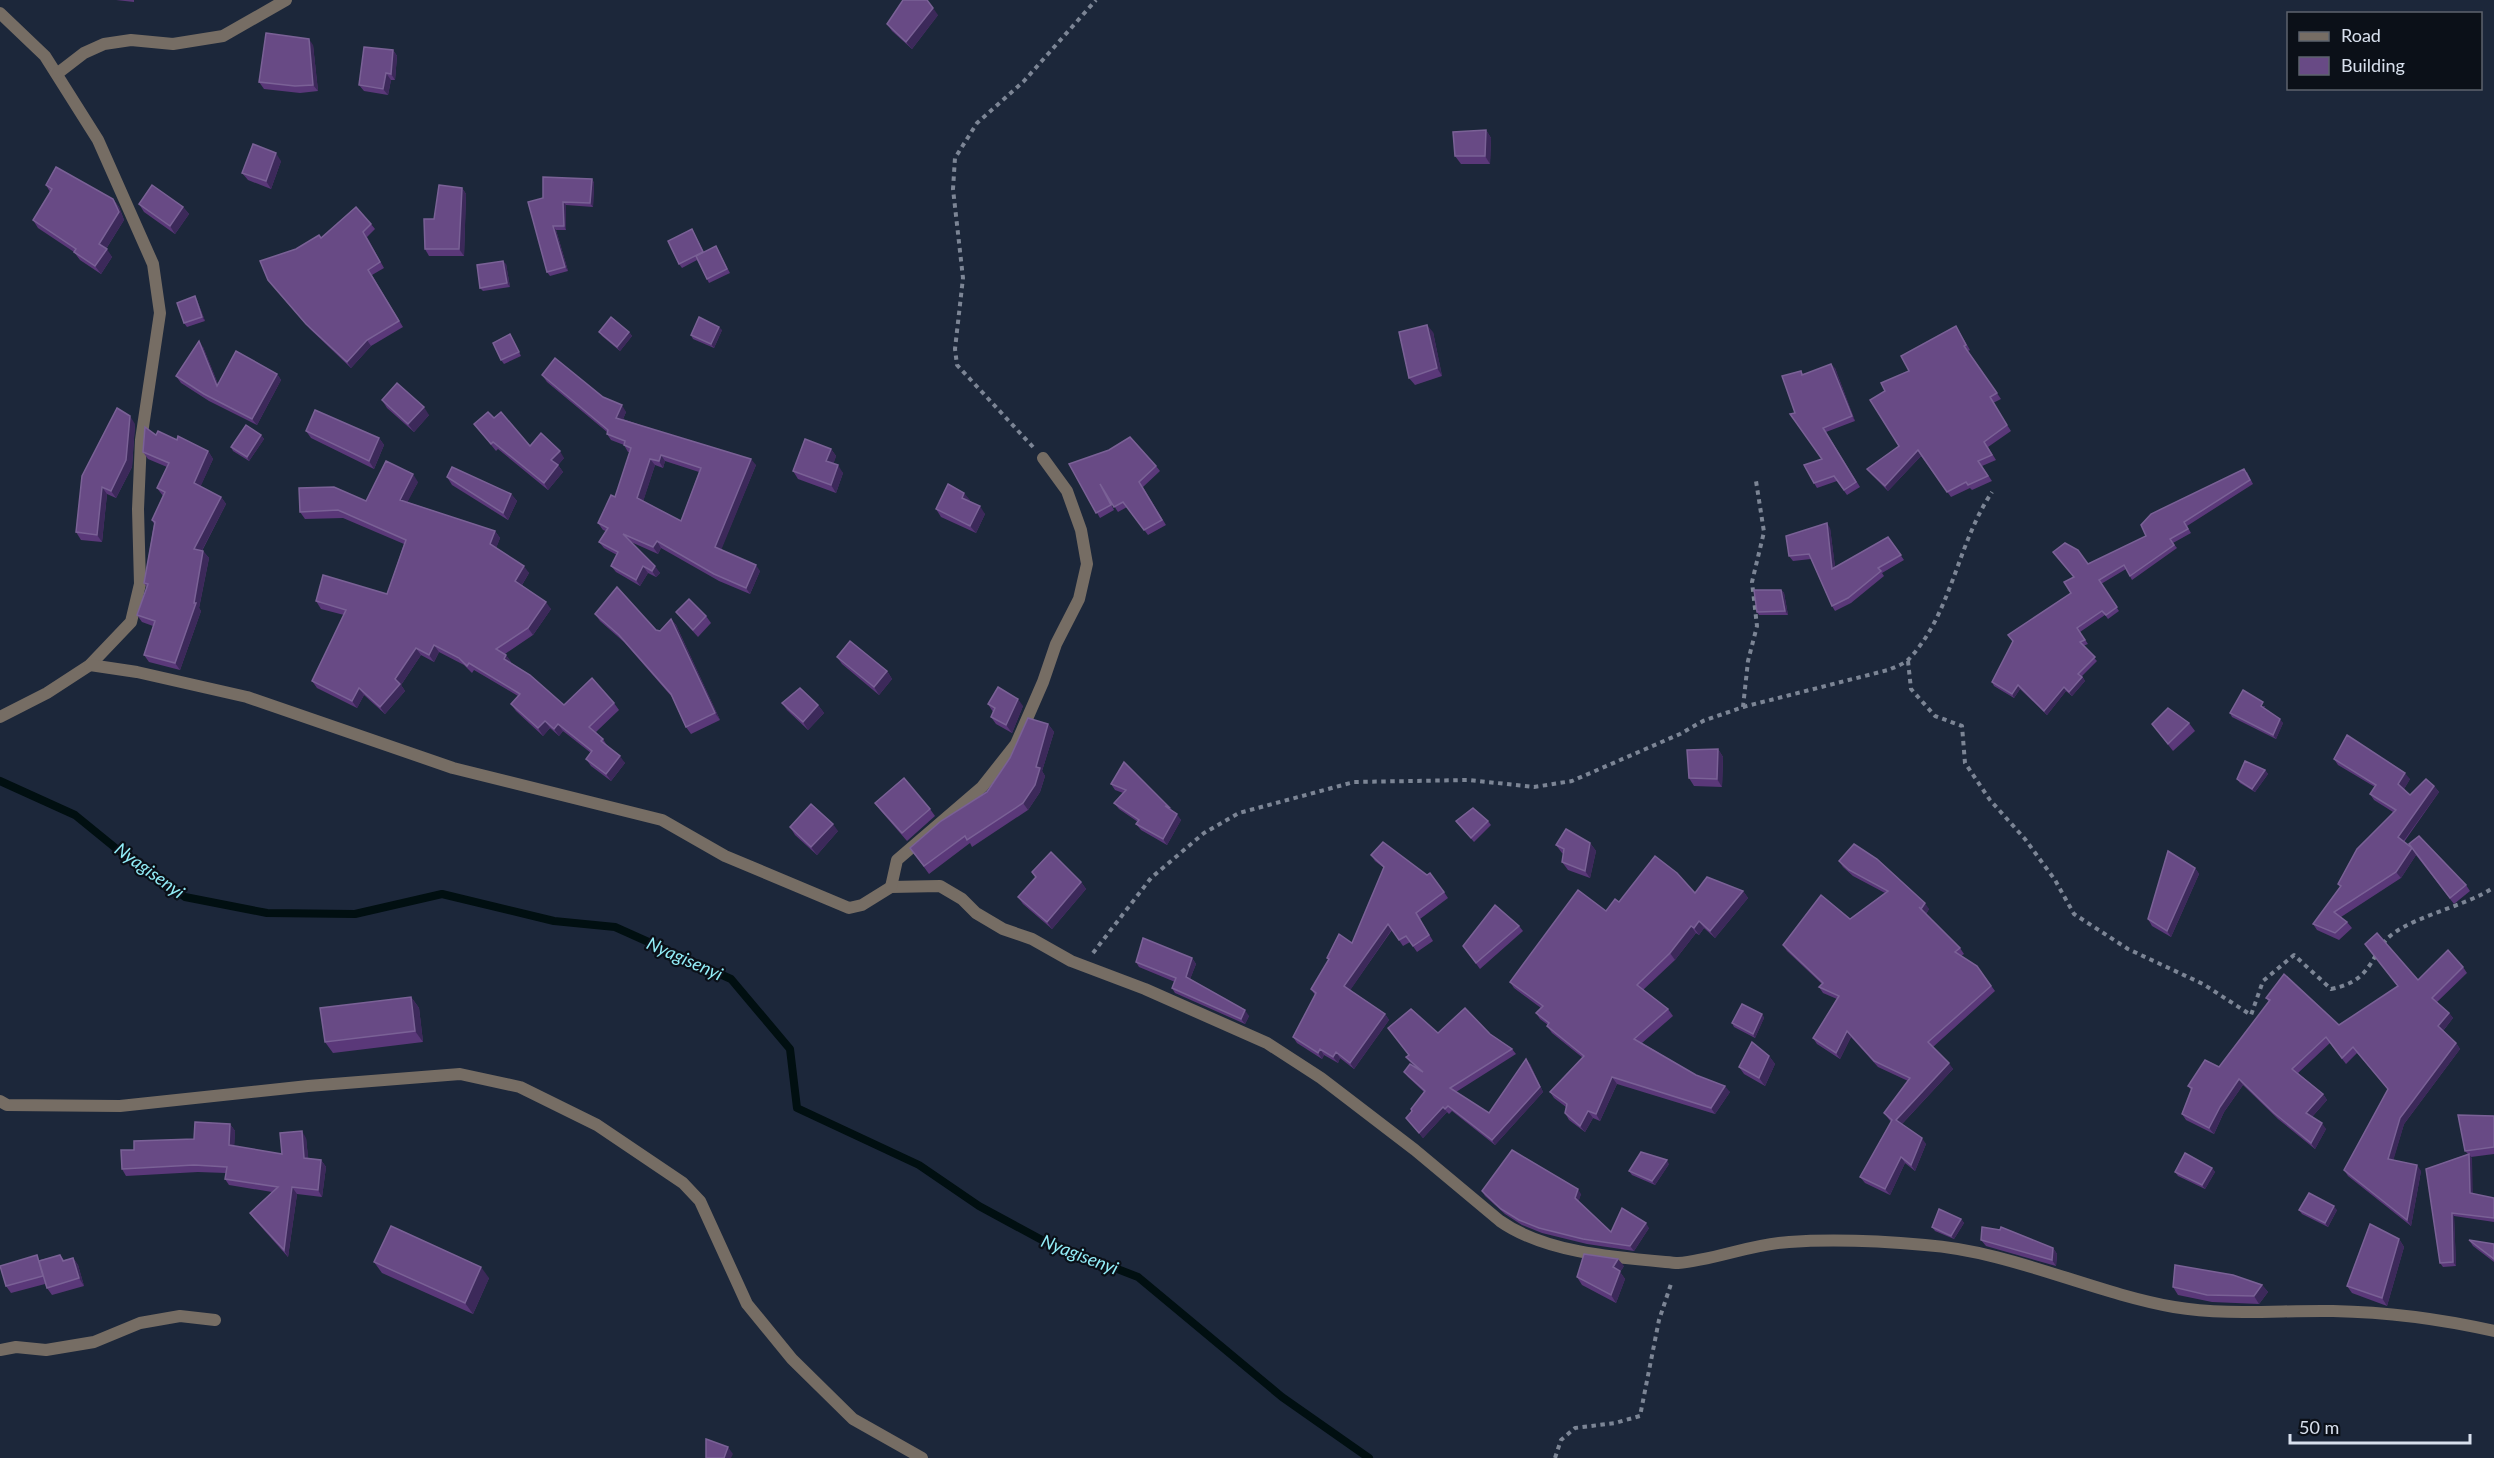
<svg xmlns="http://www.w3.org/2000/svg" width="2494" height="1458" font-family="Lato,sans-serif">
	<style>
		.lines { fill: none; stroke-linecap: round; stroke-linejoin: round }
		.stream { stroke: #010f11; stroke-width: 8 }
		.path { stroke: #7c8595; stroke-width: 4; stroke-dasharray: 4.5 4.5; stroke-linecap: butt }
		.street { stroke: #766d64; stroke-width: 12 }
		.wall { fill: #5a3879; fill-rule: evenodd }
		.shaded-wall { fill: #3c295a }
		.building { fill: #684a85; stroke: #7a6196; stroke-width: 1.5; fill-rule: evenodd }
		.labels { text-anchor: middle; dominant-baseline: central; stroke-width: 4.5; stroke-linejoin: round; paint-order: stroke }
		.water-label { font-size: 18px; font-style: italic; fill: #93eef9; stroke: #0b1018 }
	</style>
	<rect width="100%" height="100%" fill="#1c273a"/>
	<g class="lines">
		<path class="stream" d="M0 781 75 815 129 859 185 897 267 913 355 914 442 894 554 921 615 927 731 979 790 1049 797 1108 919 1165 979 1206 1040 1239 1138 1277 1282 1397 1369 1458"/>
		<g class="path">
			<path d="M1033 447 957 365 955 349 963 278 953 189 955 158 977 123 1024 81 1096 0"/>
			<path d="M1908 661 1911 689 1935 716 1962 726 1965 763 1990 800 2025 839 2055 880 2074 914 2128 949 2203 984 2251 1015 2263 981 2294 955 2331 989C2355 984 2364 976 2376 955"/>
			<path d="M1743 707 1888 670C1895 667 1904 664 1909 659 1952 613 1957 544 1992 492"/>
			<path d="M2383 944C2398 919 2467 907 2494 887"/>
			<path d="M1093 953 1151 878 1204 833 1239 813 1354 782 1469 780 1534 787 1572 781 1680 734 1703 721 1743 707 1748 661 1757 626 1752 582 1764 532 1756 481"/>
			<path d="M1555 1458 1561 1440 1575 1428 1615 1423 1640 1416 1659 1320 1672 1281"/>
		</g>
		<g class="street">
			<path d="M0 13 45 56 98 140 153 264 160 313 141 440 138 509 140 584 131 622 90 665 47 693 0 717"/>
			<path d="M58 73 84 53 104 44 131 40 173 44 223 36 286 0"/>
			<path d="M90 665 137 672 247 697 453 768 662 820 725 856 849 908 862 905 891 887 940 886 962 899 976 913 1003 929 1032 939 1071 961 1145 989 1267 1043 1321 1078 1415 1150 1500 1221C1547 1254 1621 1258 1678 1263 1715 1260 1751 1244 1789 1242 1833 1239 1880 1241 1925 1245 2010 1251 2090 1292 2174 1307 2226 1316 2281 1310 2333 1311 2387 1312 2441 1319 2494 1331"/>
			<path d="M891 887 897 860 982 787 1016 744 1043 682 1056 644 1079 599 1087 564 1081 530 1067 491 1043 458"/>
			<path d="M0 1101 7 1105 120 1106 308 1086 460 1074 520 1087 597 1125 683 1183 700 1201 747 1304 792 1359 853 1419 922 1458"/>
			<path d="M0 1350 16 1347 46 1350 94 1342 140 1323 180 1316 215 1320"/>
		</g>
	</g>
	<g class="wall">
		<path d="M116 0H134V2Z"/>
		<path d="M938 15 912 49 892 31 887 24Z"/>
		<path d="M313 45 318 91 300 93 264 89 259 82Z"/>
		<path d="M393 50 397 56 395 80H391L388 95 364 91 359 85Z"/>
		<path d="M1486 130 1491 138 1490 164H1461L1455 156Z"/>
		<path d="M281 161 271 189 248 180 242 173Z"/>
		<path d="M592 179 594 183 593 207 566 205V230H556L568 271 550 276 547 272 543 198Z"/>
		<path d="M46 185 113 199 119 207 124 220 106 249 112 257 101 274 80 260 74 252 38 228 33 220 50 192Z"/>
		<path d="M462 188 466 194 464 256H429L425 249 434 219Z"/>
		<path d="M139 204 183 207 189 214 175 234 144 212Z"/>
		<path d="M371 224 375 229 367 237 384 268 372 275 403 327 371 346 351 368 310 329 268 280 296 249Z"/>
		<path d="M692 229 704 252 716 246 730 273 709 283 697 260 682 268 679 264Z"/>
		<path d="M506 264 510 287 483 291 480 288Z"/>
		<path d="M197 300 205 321 187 327 184 323Z"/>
		<path d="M1956 326 1970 350 1968 351 2001 399 1993 403 2011 431 1988 447 1996 460 1982 466 1992 481 1972 490 1970 488 1951 497 1921 456 1888 491 1871 474 1867 469 1899 446 1909 371Z"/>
		<path d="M722 330 714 348 693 339 691 335Z"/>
		<path d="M599 332H629L632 336 620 351 602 336Z"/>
		<path d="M1433 332 1442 376 1415 385 1409 378Z"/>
		<path d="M510 334 521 356 504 364 501 360Z"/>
		<path d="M203 347 218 384 277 374 281 380 257 425 209 401 181 383 176 376Z"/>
		<path d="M1835 368 1855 421 1826 432 1860 487 1847 495 1837 481 1817 488 1814 483 1822 459 1795 413 1801 371 1803 374Z"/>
		<path d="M542 375 603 397 626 412 623 419 756 465 721 549 760 571 750 594 719 581 661 548 658 554 631 542 660 573 656 577 648 573 640 586 616 572 611 566 617 555 604 548 599 542 606 531 603 530 598 523 615 497 630 452H628L624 445 611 440 607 434V432L547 382ZM665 461 699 472 681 521 643 501 655 465 663 468Z"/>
		<path d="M382 400 429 415 414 432 387 408Z"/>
		<path d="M494 418 530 446 564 458 558 465 563 472 548 490 498 449 496 451 474 424Z"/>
		<path d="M135 424 132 467 116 498 107 494 102 542 81 540 76 532Z"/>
		<path d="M306 431 379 438 384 445 374 469 311 438Z"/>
		<path d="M156 435 177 440 208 451 213 459 200 487 221 497 226 504 202 551H203L209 558 199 608 201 611 180 670 149 662 144 655 153 626 142 622 137 615 147 588 144 583 154 524 152 520 163 496 157 488 167 467 148 459 143 452Z"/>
		<path d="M261 435 264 439 249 461 233 451 231 447Z"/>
		<path d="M831 449 836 456 833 464 843 473 836 493 798 479 793 471Z"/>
		<path d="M1069 464 1156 466 1160 471 1143 487 1166 525 1148 535 1127 507 1118 512 1106 494 1114 510 1100 518Z"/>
		<path d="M2247 472 2253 484 2187 526 2191 533 2173 543 2177 548 2132 580 2126 569 2101 584 2119 611 2108 619 2105 615 2080 632 2088 644 2083 646 2097 661 2082 676 2085 681 2072 696 2066 691 2047 715 2020 689 2014 698 1994 686 1992 682 2013 642 2008 635 2071 593 2074 578 2088 564 2146 536Z"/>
		<path d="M447 477 511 494 517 501 508 520 452 485Z"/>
		<path d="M418 482 407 502 495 531 500 538 496 548 529 573 522 585 551 609 533 635 505 654 511 662 510 663 564 705 614 703 619 710 596 732 603 739 608 747 625 763 611 781 591 766 586 759 591 753 563 731 559 736 550 728 543 736 516 711 511 704 518 696 474 670 472 673 464 665 439 652 434 662 421 655 401 685 405 691 385 714 364 695 357 708 317 688 312 681 344 615 321 609 316 601 387 594 404 544 343 518 305 519 300 512 366 501Z"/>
		<path d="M970 500 969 501 985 514 976 533 941 517 936 509Z"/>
		<path d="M1830 528 1835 567 1888 537 1904 560 1882 573 1884 576 1851 603 1835 611 1832 606 1811 559 1793 561 1789 556Z"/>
		<path d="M1781 590 1784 593 1788 615H1759L1757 612Z"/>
		<path d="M676 612 706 616 711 623 698 637 682 619Z"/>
		<path d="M595 614 660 631 671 619 676 625 720 720 691 734 686 727 672 697 624 642 600 621Z"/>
		<path d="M837 657 887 671 892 679 879 695 842 664Z"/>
		<path d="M782 703 818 705 824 713 808 730 787 710Z"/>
		<path d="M988 704 1023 706 1012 733 996 724 991 717 993 712Z"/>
		<path d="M2265 706 2264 708 2283 723 2276 739 2232 717 2230 713Z"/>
		<path d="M2189 723 2195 731 2173 751 2152 724Z"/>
		<path d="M1048 724 1054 732 1042 771 1045 776 1040 792 1028 810 972 847 970 843 929 874 910 848 987 792Z"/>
		<path d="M1718 749 1723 757 1722 787 1694 786 1689 778Z"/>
		<path d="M2334 759 2410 779 2404 789 2410 795 2434 786 2439 792 2404 842 2466 885 2470 891 2454 904 2416 855 2401 878 2341 917 2347 922 2352 928 2339 940 2317 930 2313 924 2340 887 2338 884 2393 812 2374 800 2370 794 2375 787 2338 765Z"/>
		<path d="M2265 770 2268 774 2255 792 2240 783 2237 779Z"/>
		<path d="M1111 784 1169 807 1181 820 1167 845 1141 830 1136 824 1138 822 1119 809 1114 803 1123 793 1115 790Z"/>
		<path d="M875 803 930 809 935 816 907 841 881 811Z"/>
		<path d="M1456 821H1488L1491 825 1474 842Z"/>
		<path d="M790 827 838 831 817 855 795 835Z"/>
		<path d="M1590 843 1596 851 1590 878 1568 870 1562 862 1564 854 1562 853 1556 845Z"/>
		<path d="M1371 855 1444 892 1448 898 1420 919 1433 941 1417 952 1410 942 1403 946 1392 930 1350 990 1385 1014 1389 1020 1354 1069 1340 1058 1338 1063 1324 1055 1322 1059 1297 1043 1293 1037 1315 995 1311 989 1329 960 1327 958 1352 943 1384 868 1375 861Z"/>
		<path d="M1839 861 1929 909 1926 914 1960 948 1964 954 1961 956 1977 966 1995 991 1933 1047 1953 1069 1902 1124 1926 1144 1915 1171 1905 1163 1890 1195 1865 1183 1860 1177 1891 1122 1884 1113 1908 1081 1878 1067 1851 1037 1840 1059 1817 1044 1813 1038 1837 999 1823 993 1819 987 1822 984 1787 951 1783 945 1850 919 1885 893 1853 876 1843 867Z"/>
		<path d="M2195 868 2199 874 2171 937 2152 926 2148 919Z"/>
		<path d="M1032 872 1081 882 1086 889 1052 929 1023 904 1018 897 1036 878Z"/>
		<path d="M1743 891 1748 898 1715 938 1704 928 1699 935 1696 933 1675 960 1643 990 1668 1009 1673 1016 1642 1043 1696 1075 1730 1092 1715 1114 1617 1084 1600 1121 1593 1118 1585 1132 1569 1120 1565 1113 1566 1107 1554 1098 1550 1092 1583 1058 1552 1033 1547 1026 1548 1025 1540 1019 1536 1013 1541 1008 1514 988 1510 982 1606 911 1619 902 1695 893Z"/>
		<path d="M1519 926 1523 931 1480 969 1463 946Z"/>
		<path d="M1192 958 1196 964 1190 979 1249 1016 1245 1024 1175 993 1172 988 1175 982 1139 967 1136 962Z"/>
		<path d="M2463 967 2467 973 2437 1002 2449 1013 2453 1018 2443 1031 2456 1043 2460 1049 2404 1124 2393 1160 2421 1171 2411 1226 2348 1176 2344 1170 2388 1089 2357 1053 2346 1064 2330 1043 2298 1073 2323 1094 2327 1100 2312 1117 2326 1129 2315 1149 2278 1119 2243 1085 2224 1112 2214 1134 2186 1120 2182 1114 2191 1090 2188 1086 2219 1067 2269 1002 2266 998 2339 1025 2418 980Z"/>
		<path d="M411 997 419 1008 423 1042 333 1053 325 1042Z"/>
		<path d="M1762 1014 1764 1018 1755 1038 1734 1027 1732 1023Z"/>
		<path d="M1438 1033 1490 1034 1512 1049 1516 1054 1456 1092 1489 1113 1530 1064 1543 1092 1495 1145 1452 1111 1449 1114 1447 1112 1423 1138 1406 1118 1412 1111 1424 1092 1408 1077 1404 1072 1416 1068 1410 1062 1406 1057Z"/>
		<path d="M1769 1056 1775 1064 1765 1086 1744 1074 1739 1067Z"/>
		<path d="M2494 1116V1154L2471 1157 2472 1194 2494 1198V1222L2454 1216 2456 1266 2443 1267 2440 1263 2426 1169 2468 1154 2465 1151Z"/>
		<path d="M230 1124 235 1131 234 1146 282 1154 306 1138 308 1158 321 1160 326 1167 322 1197 297 1194 288 1257 255 1220 250 1213 272 1192 229 1185 225 1179 226 1173 198 1172 126 1176 122 1169 134 1150 194 1139Z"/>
		<path d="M1669 1164 1655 1185 1632 1175 1629 1171Z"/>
		<path d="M2212 1168 2215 1172 2205 1189 2178 1176 2175 1172Z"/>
		<path d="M1482 1191 1581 1194 1578 1202 1611 1232 1649 1228 1634 1251 1587 1244 1542 1233 1522 1225 1505 1214 1485 1196Z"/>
		<path d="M2299 1210H2337L2328 1227 2302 1214Z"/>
		<path d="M1961 1219 1964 1223 1954 1239 1935 1231 1932 1227Z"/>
		<path d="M2399 1239 2404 1247 2387 1306 2352 1293 2347 1286Z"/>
		<path d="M1981 1240 2053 1248 2057 1254 2056 1266 1986 1246Z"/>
		<path d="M2469 1240 2494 1244V1262L2473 1246Z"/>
		<path d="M60 1255 64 1260 73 1258 78 1265 84 1286 52 1295 47 1288 45 1284 11 1293 6 1286 40 1260Z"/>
		<path d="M374 1262 489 1278 473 1314 382 1273Z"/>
		<path d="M1624 1266 1620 1272 1625 1279 1616 1303 1582 1285 1577 1277Z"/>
		<path d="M2262 1285 2268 1292 2259 1304 2212 1302 2178 1295 2173 1287Z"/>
	</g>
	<g class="shaded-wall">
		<path d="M933 8 938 15 912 49 906 42Z"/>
		<path d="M309 39 313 45 318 91 313 85Z"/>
		<path d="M393 50 397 56 395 80 391 74Z"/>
		<path d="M386 73 391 80 388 95 383 89Z"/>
		<path d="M1486 130 1491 138 1490 164 1485 156Z"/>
		<path d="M276 153 281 161 271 189 266 181Z"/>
		<path d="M592 179 594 183 593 207 590 203Z"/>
		<path d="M462 188 466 194 464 256 459 249Z"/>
		<path d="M113 199 119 207 124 220 104 252 99 244Z"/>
		<path d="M563 202 566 205V230L564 226Z"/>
		<path d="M183 207 189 214 175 234 170 226Z"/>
		<path d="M553 226 556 230 568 271 565 267Z"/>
		<path d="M107 249 112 257 101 274 95 266Z"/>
		<path d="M503 261 506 264 510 287 507 283Z"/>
		<path d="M195 296 197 300 205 321 202 317Z"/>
		<path d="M1427 325 1433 332 1442 376 1437 368Z"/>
		<path d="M719 327 722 330 714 348 711 344Z"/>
		<path d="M629 332 632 336 620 351 617 347Z"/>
		<path d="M367 340 371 346 351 368 347 362Z"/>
		<path d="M199 341 203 347 221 392 217 386Z"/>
		<path d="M1831 364 1835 368 1855 421 1852 416Z"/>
		<path d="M277 374 281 380 257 425 252 419Z"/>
		<path d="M622 405 626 412 621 424 616 418Z"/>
		<path d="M424 407 429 415 414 432 408 424Z"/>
		<path d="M130 416 135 424 132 467 116 498 111 491Z"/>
		<path d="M261 435 264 439 249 461 247 457Z"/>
		<path d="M379 438 384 445 374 469 369 461Z"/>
		<path d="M831 449 836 456 832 469 826 461Z"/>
		<path d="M1918 450 1921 456 1888 491 1885 486Z"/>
		<path d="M208 451 213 459 199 490 194 483Z"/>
		<path d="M560 451 564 458 558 465 563 472 548 490 544 483 551 460Z"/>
		<path d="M661 455 665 461 663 468 659 461Z"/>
		<path d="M650 459 655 465 642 505 637 498Z"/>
		<path d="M751 459 756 465 720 553 715 547Z"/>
		<path d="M838 465 843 473 836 493 831 485Z"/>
		<path d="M413 474 418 482 405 507 400 500Z"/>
		<path d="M102 487 107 494 102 542 97 535Z"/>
		<path d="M964 493 970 500 968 505 962 498Z"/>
		<path d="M511 494 517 501 508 520 503 513Z"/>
		<path d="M221 497 226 504 199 556 194 549Z"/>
		<path d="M980 506 985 514 976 533 970 526Z"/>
		<path d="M1827 523 1830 528 1836 574 1832 569Z"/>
		<path d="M495 531 500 538 495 551 490 544Z"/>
		<path d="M657 541 661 548 658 554 653 547Z"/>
		<path d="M203 551 209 558 199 608 201 611 180 670 175 663 194 603Z"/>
		<path d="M756 565 760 571 750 594 746 588Z"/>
		<path d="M524 566 529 573 520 588 515 581Z"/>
		<path d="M643 566 648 573 640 586 636 580Z"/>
		<path d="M655 566 660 573 656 577 652 571Z"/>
		<path d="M1781 590 1784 593 1788 615 1785 611Z"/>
		<path d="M546 602 551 609 533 635 528 628Z"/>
		<path d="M671 619 676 625 720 720 715 713Z"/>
		<path d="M434 645 439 652 434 662 429 655Z"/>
		<path d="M416 648 421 655 401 685 405 691 385 714 380 707 395 679Z"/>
		<path d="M506 655 511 662 509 667 504 659Z"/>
		<path d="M887 671 892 679 879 695 874 687Z"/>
		<path d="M2082 677 2085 681 2072 696 2069 692Z"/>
		<path d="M2018 685 2020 689 2014 698 2012 694Z"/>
		<path d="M2064 687 2066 691 2047 715 2044 711Z"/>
		<path d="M359 688 364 695 357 708 352 701Z"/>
		<path d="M1018 699 1023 706 1012 733 1006 725Z"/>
		<path d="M818 705 824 713 808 730 803 722Z"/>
		<path d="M2280 719 2283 723 2276 739 2273 735Z"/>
		<path d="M545 721 550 728 543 736 538 728Z"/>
		<path d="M558 724 563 731 559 736 554 729Z"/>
		<path d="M1048 724 1054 732 1042 771 1045 776 1040 792 1028 810 1023 803 1036 767Z"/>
		<path d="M1718 749 1723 757 1722 787 1717 779Z"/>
		<path d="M620 756 625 763 611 781 606 774Z"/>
		<path d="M2265 770 2268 774 2255 792 2252 789Z"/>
		<path d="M2405 773 2410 779 2403 791 2398 784Z"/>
		<path d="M2434 786 2439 792 2402 843 2398 837Z"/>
		<path d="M1177 814 1181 820 1167 845 1163 839Z"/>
		<path d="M833 824 838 831 817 855 811 847Z"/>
		<path d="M1590 843 1596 851 1590 878 1585 871Z"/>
		<path d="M2412 848 2416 855 2401 878 2396 872Z"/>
		<path d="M2195 868 2199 874 2171 937 2167 931Z"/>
		<path d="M1081 882 1086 889 1052 929 1047 922Z"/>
		<path d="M1743 891 1748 898 1715 938 1710 931Z"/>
		<path d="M1925 903 1929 909 1925 915 1921 909Z"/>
		<path d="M1699 921 1704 928 1699 935 1694 928Z"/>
		<path d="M1388 924 1392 929 1349 992 1344 986Z"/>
		<path d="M1691 926 1696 933 1675 960 1670 953Z"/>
		<path d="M1192 958 1196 964 1189 982 1186 977Z"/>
		<path d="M411 997 419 1008 423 1042 415 1031Z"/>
		<path d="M1245 1010 1249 1016 1245 1024 1241 1019Z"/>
		<path d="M2449 1013 2453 1018 2442 1032 2438 1026Z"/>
		<path d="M1385 1014 1389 1020 1354 1069 1350 1063Z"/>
		<path d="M1762 1014 1764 1018 1755 1038 1753 1034Z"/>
		<path d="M1847 1031 1851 1037 1840 1059 1836 1053Z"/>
		<path d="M2456 1043 2460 1049 2404 1124 2392 1165 2388 1159 2400 1118Z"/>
		<path d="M1320 1049 1324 1055 1322 1059 1318 1053Z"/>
		<path d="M1336 1052 1340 1058 1338 1063 1333 1057Z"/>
		<path d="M1769 1056 1775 1064 1765 1086 1759 1078Z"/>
		<path d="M1526 1059 1530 1064 1543 1092 1495 1145 1492 1140Z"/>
		<path d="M1949 1063 1953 1069 1900 1126 1896 1120Z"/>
		<path d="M1612 1077 1617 1084 1600 1121 1596 1114Z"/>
		<path d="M2239 1079 2243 1085 2224 1112 2214 1134 2209 1128 2220 1107Z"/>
		<path d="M1725 1086 1730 1092 1715 1114 1711 1108Z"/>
		<path d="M2323 1094 2327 1100 2310 1119 2306 1113Z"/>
		<path d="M1443 1107 1447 1112 1423 1138 1419 1133Z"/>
		<path d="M1588 1111 1593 1118 1585 1132 1580 1126Z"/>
		<path d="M2322 1123 2326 1129 2315 1149 2311 1143Z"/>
		<path d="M230 1124 235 1131 234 1152 229 1145Z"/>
		<path d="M302 1131 306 1138 309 1164 304 1158Z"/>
		<path d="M1922 1138 1926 1144 1915 1171 1911 1165Z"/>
		<path d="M2469 1154 2472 1158 2473 1197 2470 1193Z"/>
		<path d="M1901 1157 1905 1163 1890 1195 1885 1189Z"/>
		<path d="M321 1160 326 1167 322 1197 318 1190Z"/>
		<path d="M1667 1160 1669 1164 1655 1185 1652 1181Z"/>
		<path d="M2417 1165 2421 1171 2411 1226 2407 1220Z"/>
		<path d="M2212 1168 2215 1172 2205 1189 2202 1185Z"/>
		<path d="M292 1187 297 1194 288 1257 284 1250Z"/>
		<path d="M1578 1189 1581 1194 1578 1203 1575 1198Z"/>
		<path d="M2334 1206 2337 1210 2328 1227 2325 1223Z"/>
		<path d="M2452 1213 2454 1216 2456 1266 2453 1262Z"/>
		<path d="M1961 1219 1964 1223 1954 1239 1951 1236Z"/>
		<path d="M1646 1223 1649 1228 1634 1251 1630 1246Z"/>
		<path d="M2399 1239 2404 1247 2387 1306 2382 1298Z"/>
		<path d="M2053 1248 2057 1254 2056 1266 2052 1260Z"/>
		<path d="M73 1258 78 1265 84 1286 79 1278Z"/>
		<path d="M1618 1259 1624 1266 1620 1272 1625 1279 1616 1303 1611 1295 1613 1267Z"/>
		<path d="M481 1267 489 1278 473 1314 465 1303Z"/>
		<path d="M2262 1285 2268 1292 2259 1304 2254 1296Z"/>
		<path d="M728 1447 733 1454 731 1458H724Z"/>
	</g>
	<g class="building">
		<path d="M903 0H927L933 8 906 42 887 24Z"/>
		<path d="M266 33 309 39 313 85 295 86 259 82Z"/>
		<path d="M364 47 393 50 391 74 386 73 383 89 359 85Z"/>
		<path d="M1486 130 1485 156H1455L1453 132Z"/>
		<path d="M253 144 276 153 266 181 242 173Z"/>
		<path d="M56 167 113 199 119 212 99 244 107 249 95 266 74 252 76 249 33 220 52 189 46 185Z"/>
		<path d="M543 177 592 179 590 203 563 202 564 226H553L565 267 547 272 528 202 543 198Z"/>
		<path d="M152 185 183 207 170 226 139 204Z"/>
		<path d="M439 185 462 188 459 249H425L424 219H434Z"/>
		<path d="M356 207 371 224 363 232 380 262 368 270 399 321 367 340 347 362 306 324 268 280 260 261 296 249 319 235 321 238Z"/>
		<path d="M692 229 703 252 679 264 668 241Z"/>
		<path d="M716 246 727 269 707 279 696 256Z"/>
		<path d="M503 261 507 283 480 288 477 265Z"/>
		<path d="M195 296 202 317 184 323 177 303Z"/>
		<path d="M611 317 629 332 617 347 599 332Z"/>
		<path d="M699 317 719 327 711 344 691 335Z"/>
		<path d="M1427 325 1437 368 1409 378 1399 332Z"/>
		<path d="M1956 326 1966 345 1964 346 1997 393 1990 397 2007 425 1984 442 1992 455 1978 461 1988 476 1968 485 1966 482 1947 492 1918 450 1885 486 1867 469 1899 446 1870 400 1885 391 1881 383 1909 371 1901 356Z"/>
		<path d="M510 334 519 352 501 360 493 343Z"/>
		<path d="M199 341 217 386 236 351 277 374 252 419 204 394 176 376Z"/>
		<path d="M555 358 603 397 622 405 616 418 751 459 715 547 756 565 746 588 714 574 657 541 653 547 623 534 655 566 652 571 643 566 636 580 611 566 618 552 599 542 608 528 598 523 611 495 615 497 631 448 624 445 625 441 607 434 608 430 542 375ZM661 455 701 468 681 521 637 498 650 459 659 461Z"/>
		<path d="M1831 364 1852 416 1823 428 1856 482 1844 490 1834 476 1814 483 1804 465 1822 459 1790 414 1795 413 1782 376 1801 371 1802 375Z"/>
		<path d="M397 383 424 407 408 424 382 400Z"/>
		<path d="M117 408 130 416 126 460 111 491 102 487 97 535 76 532 82 476Z"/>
		<path d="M315 410 379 438 369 461 306 431Z"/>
		<path d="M488 412 494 418 501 412 530 446 541 433 560 451 551 460 558 465 544 483 493 442 491 444 474 424Z"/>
		<path d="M246 425 261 435 247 457 231 447Z"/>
		<path d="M145 427 156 435 158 431 177 440 178 436 208 451 194 483 221 497 194 549 203 551 194 603H196L175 663 144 655 155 621 137 615 148 584 144 583 155 522 152 520 165 492 157 488 169 463 143 452Z"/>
		<path d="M1130 437 1156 466 1139 482 1162 520 1144 530 1123 502 1114 507 1100 484 1111 505 1096 513 1069 464 1109 450Z"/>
		<path d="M805 439 831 449 826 461 838 465 831 485 793 471Z"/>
		<path d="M386 461 413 474 400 500 495 531 490 544 524 566 515 581 546 602 528 628 496 649 506 655 504 659 530 675 564 705 592 678 614 703 589 727 603 739 601 741 620 756 606 774 586 759 592 751 558 724 554 729 545 721 538 728 511 704 520 694 469 663 467 666 459 658 434 645 429 655 416 648 395 679 400 684 380 707 359 688 352 701 312 681 346 610 316 601 323 575 387 594 406 540 338 510 300 512 299 488 334 487 366 501Z"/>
		<path d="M452 467 511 494 503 513 447 477Z"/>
		<path d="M2244 469 2250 480 2184 522 2188 529 2170 539 2174 545 2130 576 2124 565 2099 580 2117 607 2106 615 2102 611 2077 628 2085 640 2080 642 2095 657 2078 674 2082 677 2069 692 2064 687 2044 711 2018 685 2012 694 1992 682 2013 641 2008 635 2071 593 2064 582 2074 577 2053 552 2065 543 2078 550 2088 564 2146 536 2141 525 2151 514Z"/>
		<path d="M948 484 964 493 962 498 980 506 970 526 936 509Z"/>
		<path d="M1827 523 1832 569 1888 537 1901 555 1878 568 1881 571 1848 598 1832 606 1809 554 1789 556 1786 536Z"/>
		<path d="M617 587 656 630 660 631 671 619 715 713 686 727 671 694 619 635 595 614Z"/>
		<path d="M1754 590H1781L1785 611 1757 612Z"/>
		<path d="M689 599 706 616 693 630 676 612Z"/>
		<path d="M850 641 887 671 874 687 837 657Z"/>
		<path d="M998 687 1018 699 1006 725 991 717 995 708 988 704Z"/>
		<path d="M800 688 818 705 803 722 782 703Z"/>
		<path d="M2243 690 2263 702 2261 706 2280 719 2273 735 2230 713Z"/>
		<path d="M2168 708 2189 723 2168 744 2152 724Z"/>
		<path d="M1028 718 1048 724 1036 767 1040 768 1035 785 1023 803 967 840 965 836 924 866 910 848 941 821 987 792 1010 758Z"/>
		<path d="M2347 735 2405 773 2398 784 2410 795 2426 779 2434 786 2398 837 2412 848 2396 872 2334 912 2347 922 2335 933 2313 924 2341 886 2338 884 2357 849 2396 810 2370 794 2376 785 2334 759Z"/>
		<path d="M1718 749 1717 779 1689 778 1687 750Z"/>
		<path d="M2245 761 2265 770 2252 789 2237 779Z"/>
		<path d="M1124 762 1169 807 1165 806 1177 814 1163 839 1136 824 1139 820 1114 803 1126 790 1111 784Z"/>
		<path d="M904 778 930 809 902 833 875 803Z"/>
		<path d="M811 804 833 824 811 847 790 827Z"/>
		<path d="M1473 808 1488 821 1471 838 1456 821Z"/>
		<path d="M1566 829 1590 843 1585 871 1562 862 1564 849 1556 845Z"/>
		<path d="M2419 836 2466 885 2450 898 2409 844Z"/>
		<path d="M1383 842 1427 875 1430 873 1444 892 1416 913 1429 935 1413 946 1406 936 1399 940 1388 924 1344 986 1385 1014 1350 1063 1336 1052 1333 1057 1320 1049 1318 1053 1293 1037 1316 993 1311 989 1329 959 1327 958 1339 934 1352 943 1384 867 1371 855Z"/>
		<path d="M1854 844 1877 859 1925 903 1921 909 1919 907 1960 948 1955 952 1977 966 1991 986 1928 1042 1949 1063 1896 1120 1922 1138 1911 1165 1901 1157 1885 1189 1860 1177 1892 1120 1884 1113 1910 1078 1874 1061 1847 1031 1836 1053 1813 1038 1839 996 1819 987 1823 983 1783 945 1821 895 1850 919 1888 891 1849 870 1839 861Z"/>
		<path d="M2168 851 2195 868 2167 931 2148 919Z"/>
		<path d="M1051 852 1081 882 1047 922 1018 897 1036 877 1032 872Z"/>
		<path d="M1655 856 1677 873 1695 893 1707 877 1743 891 1710 931 1699 921 1694 928 1691 926 1670 953 1637 985 1668 1009 1634 1039 1696 1075 1725 1086 1711 1108 1612 1077 1596 1114 1588 1111 1580 1126 1565 1113 1567 1104 1550 1092 1584 1056 1547 1026 1549 1023 1536 1013 1543 1006 1510 982 1578 890 1606 911 1615 899 1619 902Z"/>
		<path d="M1495 905 1519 926 1476 963 1463 946Z"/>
		<path d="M2377 933 2418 980 2448 950 2463 967 2432 998 2449 1013 2438 1026 2456 1043 2400 1118 2388 1159 2417 1165 2407 1220 2344 1170 2388 1089 2353 1047 2342 1058 2326 1037 2292 1069 2323 1094 2306 1113 2322 1123 2311 1143 2274 1113 2239 1079 2220 1107 2209 1128 2182 1114 2192 1088 2188 1086 2205 1060 2219 1067 2270 1000 2266 998 2284 974 2339 1025 2398 986 2365 944Z"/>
		<path d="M1143 938 1192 958 1186 977 1245 1010 1241 1019 1172 988 1176 978 1136 962Z"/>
		<path d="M411 997 415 1031 325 1042 320 1008Z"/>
		<path d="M1742 1004 1762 1014 1753 1034 1732 1023Z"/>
		<path d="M1465 1008 1490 1034 1512 1049 1450 1088 1489 1113 1526 1059 1540 1087 1492 1140 1448 1106 1445 1109 1443 1107 1419 1133 1406 1118 1412 1111 1411 1109 1425 1091 1404 1072 1410 1064 1423 1072 1406 1057 1409 1055 1388 1028 1411 1009 1438 1033Z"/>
		<path d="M1752 1042 1769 1056 1759 1078 1739 1067Z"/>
		<path d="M2458 1115 2494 1116V1147L2465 1151Z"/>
		<path d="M195 1122 230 1124 229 1145 282 1154 280 1133 302 1131 304 1158 321 1160 318 1190 292 1187 284 1250 250 1213 278 1187 225 1179 227 1167 194 1165 122 1169 121 1150H134V1141L194 1139Z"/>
		<path d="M1512 1150 1578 1189 1575 1198 1611 1232 1622 1208 1646 1223 1630 1246 1583 1239 1539 1228 1519 1220 1501 1209 1482 1191Z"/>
		<path d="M1641 1152 1667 1160 1652 1181 1629 1171Z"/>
		<path d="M2185 1153 2212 1168 2202 1185 2175 1172Z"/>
		<path d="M2469 1154 2470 1193 2494 1198V1218L2452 1213 2453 1262 2440 1263 2426 1169Z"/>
		<path d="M2309 1193 2334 1206 2325 1223 2299 1210Z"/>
		<path d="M1939 1209 1961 1219 1951 1236 1932 1227Z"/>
		<path d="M2370 1224 2399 1239 2382 1298 2347 1286Z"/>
		<path d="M391 1226 481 1267 465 1303 374 1262Z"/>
		<path d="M1982 1227 2000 1230 2001 1227 2053 1248 2052 1260 1981 1240Z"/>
		<path d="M2469 1240 2494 1244V1259Z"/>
		<path d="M1584 1254 1618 1259 1613 1267 1620 1271 1611 1295 1577 1277Z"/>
		<path d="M37 1255 43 1276 6 1286 0 1266Z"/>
		<path d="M60 1255 63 1261 73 1258 79 1278 47 1288 39 1261Z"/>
		<path d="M2175 1265 2233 1275 2262 1285 2254 1296 2207 1295 2173 1287Z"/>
		<path d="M706 1439 728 1447 724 1458H706Z"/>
	</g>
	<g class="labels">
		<g class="water-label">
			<text transform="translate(150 870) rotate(36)">Nyagisenyi</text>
			<text transform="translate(685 958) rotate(24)">Nyagisenyi</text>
			<text transform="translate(1080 1254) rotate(21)">Nyagisenyi</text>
		</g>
	</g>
	<rect x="2287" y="12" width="195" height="78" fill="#0b1018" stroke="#5d636d" stroke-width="1.5"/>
	<rect x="2299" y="32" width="30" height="9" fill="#766d64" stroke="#5d636d" stroke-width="1.5"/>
	<text x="2341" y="42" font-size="18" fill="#d8e0ed">Road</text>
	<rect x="2299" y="57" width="30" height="18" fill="#684a85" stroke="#5d636d" stroke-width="1.5"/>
	<text x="2341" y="72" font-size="18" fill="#d8e0ed">Building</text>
	<path d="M2290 1434v9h180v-9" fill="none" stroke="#d8e0ed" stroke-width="3"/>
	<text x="2299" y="1434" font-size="18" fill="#d8e0ed" stroke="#0b1018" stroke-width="4.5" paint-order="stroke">50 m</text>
</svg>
